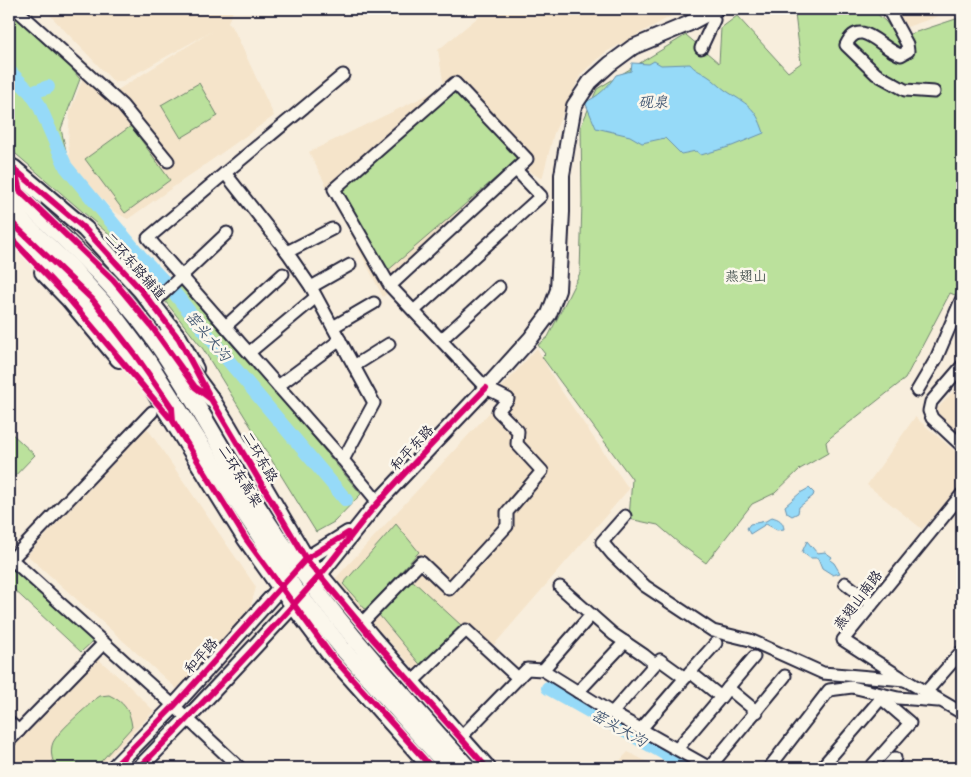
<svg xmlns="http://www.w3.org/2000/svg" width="971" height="777" font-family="'Comic Neue','LXGW WenKai TC',sans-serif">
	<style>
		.built { fill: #f5e4ca }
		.green { fill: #bbe19c; stroke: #6e826c }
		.water { fill: #96daf8; stroke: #6890ac }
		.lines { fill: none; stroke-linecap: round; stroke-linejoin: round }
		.river { stroke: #96daf8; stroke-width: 14 }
		.minor-casing { stroke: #22223b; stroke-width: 15 }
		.major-casing { stroke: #22223b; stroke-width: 18 }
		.highway-casing { stroke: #22223b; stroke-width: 20 }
		.minor { stroke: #fbf7ec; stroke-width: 11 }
		.major { stroke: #fbf7ec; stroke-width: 14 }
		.highway { stroke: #fbf7ec; stroke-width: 16 }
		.highway-bridge-casing { stroke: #22223b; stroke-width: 20; stroke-linecap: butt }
		.highway-bridge { stroke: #fbf7ec; stroke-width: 16 }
		.cycleway-casing { stroke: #fbf7ec; stroke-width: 9 }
		.cycleway { stroke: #d6006c; stroke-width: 6 }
		.labels { text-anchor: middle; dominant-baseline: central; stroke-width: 5; stroke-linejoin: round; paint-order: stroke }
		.street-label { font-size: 14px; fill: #22223b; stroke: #fbf7ec }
		.park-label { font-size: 14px; fill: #505b58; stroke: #fbf7ec }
		.water-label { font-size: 15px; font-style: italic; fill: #455974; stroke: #fbf7ec }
	</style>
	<rect width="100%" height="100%" fill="#f8eedd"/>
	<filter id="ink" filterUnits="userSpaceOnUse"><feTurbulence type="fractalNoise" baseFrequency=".02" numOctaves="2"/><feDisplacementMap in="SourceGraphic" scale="10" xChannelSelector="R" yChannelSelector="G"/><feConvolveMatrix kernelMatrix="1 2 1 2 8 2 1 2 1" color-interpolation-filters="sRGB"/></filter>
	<g filter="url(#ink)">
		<g class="built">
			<path d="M10 9H24L107 85 116 91 212 31 121 82H114L44 9H234L228 22 235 32 274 116 128 219 113 211 70 164 68 141 70 111 83 78 68 60Z"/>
			<path d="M488 9H684L606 52 581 74 554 133 542 179 524 168 383 297 309 152 444 87 438 50Z"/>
			<path d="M896 9H959L907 27Z"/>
			<path d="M537 348 558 386 629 489 486 654 464 634 423 678 333 581 501 400 494 396Z"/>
			<path d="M962 382V441L940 417 937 409Z"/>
			<path d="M915 417 962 457V484L922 529 867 485Z"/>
			<path d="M147 428 256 587 250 609 177 689 27 555Z"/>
			<path d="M98 659 127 684 154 711 98 768H9V752Z"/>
			<path d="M628 752 659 768H613Z"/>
		</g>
		<g class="green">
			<path d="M806 9H872L886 22 898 38 962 17V274L955 295 950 293 905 379 831 437 826 442 828 453 800 469 775 493 752 504 706 563 680 544 658 525 629 519 632 479 542 357 545 354 538 345 548 337 580 273 582 201 581 126 597 89 686 35 719 63 721 28 737 16 788 72 801 63 795 14Z"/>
			<path d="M9 11 65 61 80 79 61 129 69 164 63 170 166 278 154 287 113 238 9 148Z"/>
			<path d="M456 80 526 152 379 278 332 183Z"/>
			<path d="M199 83 218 116 181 138 161 105Z"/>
			<path d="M131 126 170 180 125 213 85 159Z"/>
			<path d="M184 283 361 494 334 522 316 532 203 349 165 301Z"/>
			<path d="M10 432 35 455 9 482V433Z"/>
			<path d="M396 524 419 552 366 610 343 584Z"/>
			<path d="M13 570 93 641 81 652 9 585V575Z"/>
			<path d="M412 580 462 626 423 668 379 615Z"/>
			<path d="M109 695C124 702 130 710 132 727L95 768H57C51 761 49 747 55 739 64 726 83 711 94 700L100 696Z"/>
		</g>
		<g class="water">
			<path d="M654 61 661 65 690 64C695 70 699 71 706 75 713 79 718 85 725 90 747 105 755 105 764 133L732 146 701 155 696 151 681 154 665 138 642 143 630 136 596 128 585 102C598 97 608 87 616 75L631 71 632 63 649 64Z"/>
			<path d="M809 488 814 493 813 496 799 507 798 513 792 516 787 513 785 506 800 493Z"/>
			<path d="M772 517C779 519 783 521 784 529L777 530 766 524 750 534 747 528 750 524 766 521Z"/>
			<path d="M807 541 817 553 825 552 832 557 830 560 834 563 840 573 833 575 822 568 818 558H810L802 552Z"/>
		</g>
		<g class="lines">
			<g class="river">
				<path d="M9 71 31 93 39 105 66 167 140 256 172 290 227 359 346 500"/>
				<path d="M31 93 48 87"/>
				<path d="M548 688 691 768"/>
			</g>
			<defs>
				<g id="minor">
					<path d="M16 9 122 105 168 161"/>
					<path d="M888 9 907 44 908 51 901 55C882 50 860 15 846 45L876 74 905 90 934 92"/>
					<path d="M701 48 714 20 705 9"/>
					<path d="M225 173 343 75"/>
					<path d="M287 252 332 229"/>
					<path d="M311 287 350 265"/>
					<path d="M152 304 227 233"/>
					<path d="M416 309 541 196 516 170"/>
					<path d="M227 325 283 274"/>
					<path d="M333 327 374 303"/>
					<path d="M441 340 499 287"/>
					<path d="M251 351 316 297"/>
					<path d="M354 366 389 344"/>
					<path d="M962 366 931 402 929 411 932 418 962 446"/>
					<path d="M278 386 340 340"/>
					<path d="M917 391 936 359 962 298"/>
					<path d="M343 460 374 403 311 287 287 252 225 173 148 238 343 460 378 502"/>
					<path d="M962 494 843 640 905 680 962 713"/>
					<path d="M625 516 602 542 612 554 645 586 713 631 750 640 823 673 905 680"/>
					<path d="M9 557 174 706 240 768"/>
					<path d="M9 562 152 412"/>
					<path d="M845 583 872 604"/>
					<path d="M560 587 613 634 644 655 655 664 660 660 685 678 690 672 721 697 728 688 757 712"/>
					<path d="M360 625 421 562 449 589 507 526V512L542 471 517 444 518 431 498 411 508 399 486 388 390 286 334 189 455 83 527 159 390 286"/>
					<path d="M543 670 612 713 710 768"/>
					<path d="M690 672 716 643"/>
					<path d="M411 683 466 630 518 678"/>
					<path d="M728 688 754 657"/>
					<path d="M578 692 625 642"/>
					<path d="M926 692 962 651"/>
					<path d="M612 713 655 664"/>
					<path d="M9 722 19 731"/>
					<path d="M641 729 685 678"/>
					<path d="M460 738 527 669 543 670 591 615"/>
					<path d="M9 741 104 643"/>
					<path d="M677 749 721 697"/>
					<path d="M709 768 785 676"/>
					<path d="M769 768 829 690 852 687 898 698 938 701"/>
					<path d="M821 768 884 695"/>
					<path d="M870 768 910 723 881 698"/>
					<path d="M886 768 895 758"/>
				</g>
				<g id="major">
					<path d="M314 582 378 502 486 388 531 338 549 314 558 290 562 212V175L567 145 574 106 590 82 610 64 633 47 688 24 716 9"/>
					<path d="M113 768 174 706 306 559 348 533"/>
					<path d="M139 768 188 718 300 598"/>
				</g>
				<g id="highway">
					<path d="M13 168 85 229 141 290 179 339 195 369"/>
					<path d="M15 170 20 191 33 204"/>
					<path d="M9 227 73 286 111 331 148 381 246 539 280 587 330 654 432 768"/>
					<path d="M43 272 69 299 119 359"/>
					<path d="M201 391 211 399 229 428 306 559 372 638 487 768"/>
				</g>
			</defs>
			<use href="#minor" class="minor-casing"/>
			<use href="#major" class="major-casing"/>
			<use href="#highway" class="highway-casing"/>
			<use href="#minor" class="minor"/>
			<use href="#major" class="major"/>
			<use href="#highway" class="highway"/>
			<defs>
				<g id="highway-bridge">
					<path d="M9 189C60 234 111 280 151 335 186 383 213 436 245 486 263 516 283 546 304 574 354 642 412 705 468 768"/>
					<path d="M9 209 71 267 109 309 148 361 242 509 294 588 342 648 449 768"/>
					<path d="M165 337 211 399"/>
				</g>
			</defs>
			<use href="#highway-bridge" class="highway-bridge-casing"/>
			<use href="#highway-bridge" class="highway-bridge"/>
			<defs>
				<g id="cycleway">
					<path d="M13 168 85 229 141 290 179 339 208 393"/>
					<path d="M15 170 20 191 113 280 152 327 195 387 211 399 306 559 372 638 487 768"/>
					<path d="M9 220 93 300 136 356 172 408 173 421 246 539 330 654 432 768"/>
					<path d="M9 236 69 299 169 417"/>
					<path d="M113 768 174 706 306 559 348 533"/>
					<path d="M139 768C201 705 262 641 320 575 340 552 357 526 377 504 412 464 449 426 486 388"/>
				</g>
			</defs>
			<use href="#cycleway" class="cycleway-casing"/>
			<use href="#cycleway" class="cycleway"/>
		</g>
	</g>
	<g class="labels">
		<g class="street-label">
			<text transform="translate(135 266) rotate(49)">二环东路辅道</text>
			<text transform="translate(412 448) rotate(-47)">和平东路</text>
			<text transform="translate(260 457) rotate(60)">二环东路</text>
			<text transform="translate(240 476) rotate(58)">二环东高架</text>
			<text transform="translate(858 600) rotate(-53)">燕翅山南路</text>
			<text transform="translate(201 656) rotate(-48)">和平路</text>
		</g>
		<g class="park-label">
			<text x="746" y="276">燕翅山</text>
		</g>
		<g class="water-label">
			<text x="653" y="102">砚泉</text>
			<text transform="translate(208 336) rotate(50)">窑头大沟</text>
			<text transform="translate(619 728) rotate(29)">窑头大沟</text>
		</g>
	</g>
	<rect width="971" height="777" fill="none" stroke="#fbf7ec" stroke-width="30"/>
	<rect x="15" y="15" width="941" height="747" fill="none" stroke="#22223b" stroke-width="2" filter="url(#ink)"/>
</svg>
